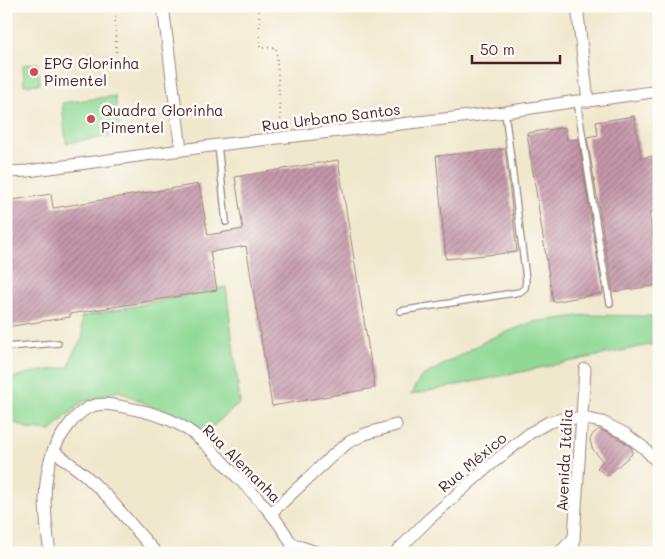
<svg xmlns="http://www.w3.org/2000/svg" width="665" height="559" font-family="Mali,sans-serif">
	<style>
		.green { fill: #8fd994; stroke: #6c7c60 }
		.building { fill: url(#building-hatch) }
		.lines { fill: none; stroke-linecap: round; stroke-linejoin: round }
		.lane-casing { stroke: #9d847c; stroke-width: 8 }
		.street-casing { stroke: #9d847c; stroke-width: 13 }
		.path { stroke: #9d847c; stroke-width: 2; stroke-dasharray: 1 4; stroke-linecap: butt }
		.lane { stroke: #fff; stroke-width: 5.5 }
		.street { stroke: #fff; stroke-width: 11 }
		.poi-dot { fill: #d1495b; stroke: #fdfcf7; stroke-width: 2 }
		.labels { text-anchor: middle; dominant-baseline: central; stroke-width: 5; stroke-linejoin: round; paint-order: stroke }
		.poi-label { font-size: 15px; fill: #4a1f2b; stroke: #fdfcf7; text-anchor: start }
		.street-label { font-size: 15px; fill: #4a1f2b; stroke: #fdfcf7 }
	</style>
	<defs>
		<pattern id="building-hatch" width="6" height="6" patternUnits="userSpaceOnUse" patternTransform="scale(1.25)"><rect width="6" height="6" fill="#c497aa"/><path d="M-1 1l2-2M0 6l6-6M5 7l2-2" fill="none" stroke="#a17b8b"/></pattern>
	</defs>
	<rect width="100%" height="100%" fill="#fdfcf7"/>
	<filter id="ink" filterUnits="userSpaceOnUse"><feTurbulence type="fractalNoise" baseFrequency=".02" numOctaves="2"/><feDisplacementMap in="SourceGraphic" scale="10" xChannelSelector="R" yChannelSelector="G"/><feConvolveMatrix kernelMatrix="1 2 1 2 8 2 1 2 1" color-interpolation-filters="sRGB"/></filter>
	<filter id="wash" filterUnits="userSpaceOnUse"><feTurbulence type="fractalNoise" baseFrequency=".0096" numOctaves="4" result="noise"/><feDisplacementMap in="SourceGraphic" scale="20" xChannelSelector="R" yChannelSelector="G"/><feGaussianBlur stdDeviation="1.12" result="paint"/><feColorMatrix in="noise" values="0 0 0 0 0 0 0 0 0 0 0 0 0 0 0 0 0 1.4 0 .05"/><feComposite in="paint" operator="in"/></filter>
	<g filter="url(#wash)">
		<rect width="100%" height="100%" fill="#f0e8cd"/>
		<g class="green">
			<path d="M38 63 40 84 24 85 23 65Z"/>
			<path d="M115 96 120 135 66 143 62 103Z"/>
			<path d="M226 287 240 403 206 432 119 391 82 402 51 431 29 429 6 419V380L29 373 69 367 73 353 83 338 81 317Z"/>
			<path d="M587 315 650 316 659 322V343L410 395 421 377 489 339 533 322Z"/>
		</g>
		<g id="blocks">
			<g class="building">
				<path d="M634 116 641 158 659 155V212H649L659 272V285L613 292 587 137 598 135 596 122Z"/>
				<path d="M565 127 567 140 578 139 603 293 553 302 527 133Z"/>
				<path d="M505 149 517 252 446 259 436 156Z"/>
				<path d="M338 160 375 388 272 406 246 246 210 252 217 290 70 314V317L6 327V201L51 194 53 208 199 184 208 235 243 229 235 177Z"/>
				<path d="M599 429 620 439 632 448V454L607 476 597 468 603 462 592 448 590 439 593 434Z"/>
			</g>
		</g>
	</g>
	<g filter="url(#ink)">
		<use href="#blocks" fill-opacity="0" stroke="#9d847c" stroke-width="1"/>
		<g class="lines">
			<defs>
				<g id="lane">
					<path d="M577 101 601 254 610 303"/>
					<path d="M218 145 226 222"/>
					<path d="M400 311 520 292 525 288 526 279 505 112"/>
					<path d="M6 347 58 343"/>
				</g>
				<g id="street">
					<path d="M163 6 181 150"/>
					<path d="M577 6 588 101"/>
					<path d="M6 172 28 171 218 145 505 112 577 101H588L659 91"/>
					<path d="M54 451 85 475 108 497 156 553"/>
					<path d="M271 513 334 454 349 442 365 434 396 425"/>
					<path d="M292 544 319 553"/>
					<path d="M50 553C45 520 41 483 53 451 57 442 63 433 69 425 75 417 85 407 96 405 109 403 120 406 133 409 149 412 166 417 180 425 203 438 220 459 238 478 260 500 283 524 296 553"/>
					<path d="M395 553 429 519 489 466 530 433 549 422 563 419 581 418 602 422 624 433 643 447 659 464"/>
					<path d="M559 553 574 538"/>
					<path d="M573 553 585 369"/>
				</g>
			</defs>
			<use href="#lane" class="lane-casing"/>
			<use href="#street" class="street-casing"/>
			<g class="path">
				<path d="M115 6 116 52"/>
				<path d="M259 6 260 48 276 47 281 125"/>
			</g>
			<use href="#lane" class="lane"/>
			<use href="#street" class="street"/>
		</g>
	</g>
	<g class="poi-dot">
		<circle cx="34" cy="72" r="5"/>
		<circle cx="91" cy="119" r="5"/>
	</g>
	<g class="labels">
		<g class="poi-label">
			<text x="44" y="63">EPG Glorinha<tspan x="44" dy="17">Pimentel</tspan></text>
			<text x="101" y="110">Quadra Glorinha<tspan x="101" dy="17">Pimentel</tspan></text>
		</g>
		<g class="street-label">
			<text transform="translate(331 117) rotate(-7)">Rua Urbano Santos</text>
			<text transform="translate(564 460) rotate(-87)">Avenida Itália</text>
			<text transform="translate(472 462) rotate(-40)">Rua México</text>
			<text transform="translate(242 463) rotate(45)">Rua Alemanha</text>
		</g>
	</g>
	<rect width="665" height="559" fill="none" stroke="#fdfcf7" stroke-width="25"/>
	<path d="M472 55v8h88v-8" fill="none" stroke="#4a1f2b" stroke-width="2.5"/>
	<text x="480" y="55" font-size="15" fill="#4a1f2b" stroke="#fdfcf7" stroke-width="4" paint-order="stroke">50 m</text>
</svg>
